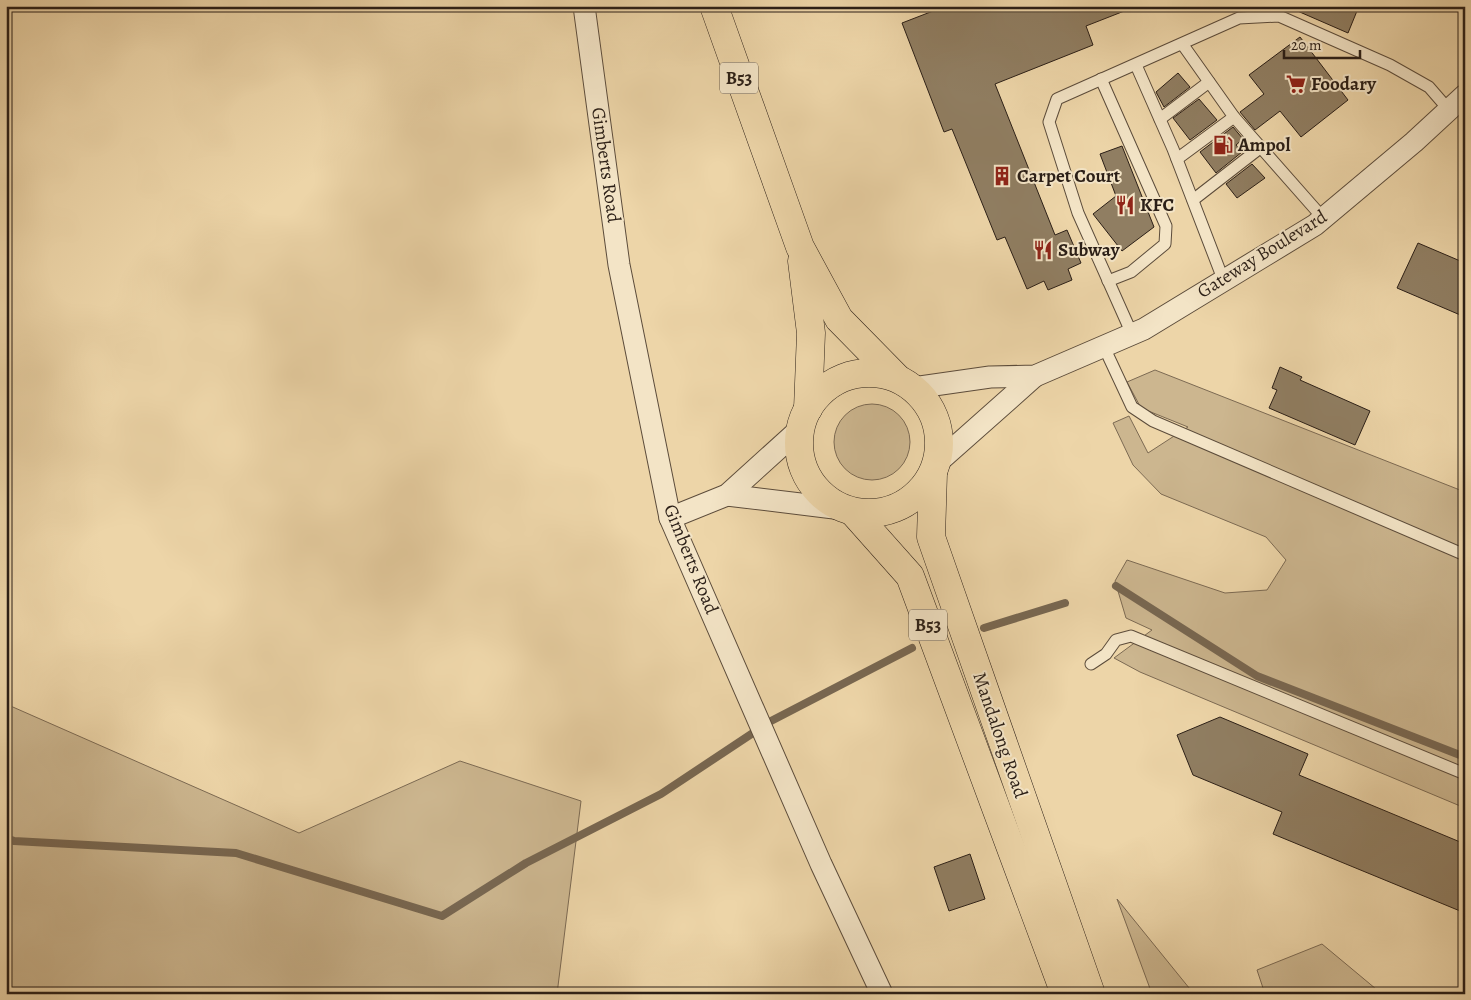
<svg xmlns="http://www.w3.org/2000/svg" width="1471" height="1000" font-family="Alegreya,serif">
	<style>
		.green { fill: #ccb68f; stroke: #7c6a53 }
		.lines { fill: none; stroke-linecap: round; stroke-linejoin: round }
		.stream { stroke: #786751; stroke-width: 8 }
		.building { fill: #907e62; stroke: #2b1f17 }
		.lane-casing { stroke: #5c4c3b; stroke-width: 13 }
		.street-casing { stroke: #5c4c3b; stroke-width: 23 }
		.primary-casing { stroke: #2b1f17; stroke-width: 29 }
		.lane { stroke: #f3e4c6; stroke-width: 11 }
		.street { stroke: #f3e4c6; stroke-width: 21 }
		.primary { stroke: #edd5a8; stroke-width: 28 }
		.labels { text-anchor: middle; dominant-baseline: central; stroke-width: 4; stroke-linejoin: round; paint-order: stroke }
		.shield { fill: #f3e4c6; stroke: #675a4c; stroke-width: 1 }
		.shield-label { font-size: 18px; font-weight: bold; fill: #2b1f17 }
		.poi-label { font-size: 19px; font-weight: bold; fill: #2b1f17; stroke: #f3e4c6; text-anchor: start }
		.street-label { font-size: 19px; fill: #2b1f17; stroke: #f3e4c6 }
	</style>
	<rect width="100%" height="100%" fill="#edd5a8"/>
	<filter id="stains"><feTurbulence type="fractalNoise" baseFrequency=".004" numOctaves="4"/><feColorMatrix values="0 0 0 0 .2 0 0 0 0 .09 0 0 0 0 .02 0 0 0 .5 -.17"/></filter>
	<radialGradient id="worn" r=".72"><stop offset=".6" stop-color="#630" stop-opacity="0"/><stop offset="1" stop-color="#630" stop-opacity=".3"/></radialGradient>
	<g class="green">
		<path d="M1155 370 1465 492V808L1140 672 1114 658 1152 630 1126 618 1115 581 1127 560 1225 593 1267 590 1286 560 1266 537 1161 494 1133 465 1113 423 1129 416 1148 453 1188 427 1141 408 1127 382Z"/>
		<circle cx="872" cy="442" r="38"/>
		<path d="M6 704 299 833 460 761 581 801 557 994H6Z"/>
		<path d="M1117 899 1194 994H1152Z"/>
		<path d="M1322 944 1382 994H1265L1257 970Z"/>
	</g>
	<g class="lines">
		<g class="stream">
			<path d="M1116 586 1257 676 1465 757"/>
			<path d="M984 628 1065 603"/>
			<path d="M6 838 14 841 236 853 442 916 526 863 661 794 771 721 912 648"/>
		</g>
	</g>
	<g class="building">
		<path d="M946 6H1132V8L1086 26 1093 45 995 84 1055 235 1067 230 1081 263 1068 269 1072 280 1048 290 1044 281 1027 289 1005 237 997 240 952 129 944 132 902 23Z"/>
		<path d="M1286 6H1359L1348 33Z"/>
		<path d="M1300 37 1348 100 1301 137 1280 111 1255 130 1240 112 1264 94 1249 75Z"/>
		<path d="M1178 73 1190 87 1164 107 1156 92Z"/>
		<path d="M1199 99 1217 120 1190 140 1173 118Z"/>
		<path d="M1233 127 1243 139 1236 145 1242 152 1216 173 1200 152Z"/>
		<path d="M1122 146 1154 227 1122 251 1093 214 1116 196 1100 154Z"/>
		<path d="M1252 164 1265 178 1237 198 1226 184Z"/>
		<path d="M1418 243 1465 263V317L1397 288Z"/>
		<path d="M1280 367 1302 377 1300 380 1370 411 1355 445 1269 408 1277 390 1272 388Z"/>
		<path d="M1220 717 1308 754 1299 775 1465 844V913L1273 834 1282 812 1193 775 1177 735Z"/>
		<path d="M970 854 985 899 949 911 934 867Z"/>
	</g>
	<g class="lines">
		<defs>
			<g id="lane">
				<path d="M1183 45 1234 117 1323 218"/>
				<path d="M1136 65 1173 149 1223 279"/>
				<path d="M1101 79 1166 226 1165 244 1131 272 1108 281"/>
				<path d="M1160 119 1209 82"/>
				<path d="M1177 159 1234 117"/>
				<path d="M1193 200 1260 148"/>
				<path d="M1132 334 1078 213 1049 122 1057 99 1239 18 1279 16 1390 65 1429 87 1449 110"/>
				<path d="M1104 347 1132 407 1153 421 1465 555"/>
				<path d="M1091 664 1106 654 1116 640 1131 636 1465 774"/>
			</g>
			<g id="street">
				<path d="M584 6 619 265 670 518 821 864 882 994"/>
				<path d="M913 388 990 377 1035 376 1144 329 1315 225 1414 142 1465 95"/>
				<path d="M937 463 1035 376"/>
				<path d="M727 495 842 509"/>
				<path d="M670 518 727 495 801 428"/>
			</g>
			<g id="primary">
				<path d="M714 6 800 247 839 319 897 378"/>
				<path d="M802 261 811 333 808 409"/>
				<circle cx="869" cy="443" r="70"/>
				<path d="M933 473 931 537 1091 994"/>
				<path d="M854 513 910 576 1065 994"/>
			</g>
		</defs>
		<use href="#lane" class="lane-casing"/>
		<use href="#street" class="street-casing"/>
		<use href="#primary" class="primary-casing"/>
		<use href="#lane" class="lane"/>
		<use href="#street" class="street"/>
		<use href="#primary" class="primary"/>
	</g>
	<defs>
		<symbol id="supermarket-bare" viewBox="-9 -9 18 18"><path d="M-6-5.5h2.5l.6 2H6L4.5 2H-2.5L-4.4-4H-6ZM-1.5 3.2a1.3 1.3 0 1 0 .1 0ZM3 3.2a1.3 1.3 0 1 0 .1 0Z" fill="#8f2418" stroke="#f3e4c6" stroke-width="2.5" paint-order="stroke"/></symbol>
		<symbol id="fuel-bare" viewBox="-9 -9 18 18"><path d="M-5.5-6h7V0h2V4h1.3V-2.5L3-4.5l.8-.8L6-3V5H2.5V1h-1V6h-7ZM-4.2-4.7v3.2H.2V-4.7Z" fill="#8f2418" stroke="#f3e4c6" stroke-width="2.5" paint-order="stroke"/></symbol>
		<symbol id="building-bare" viewBox="-9 -9 18 18"><path d="M-4-6H4V6H1V3H-1V6H-4ZM-2.5-4.3h1.7v1.8h-1.7ZM.8-4.3h1.7v1.8H.8ZM-2.5-1h1.7V.8h-1.7ZM.8-1h1.7V.8H.8Z" fill="#8f2418" stroke="#f3e4c6" stroke-width="2.5" paint-order="stroke"/></symbol>
		<symbol id="restaurant-bare" viewBox="-9 -9 18 18"><path d="M-5-6h1v4h1v-4h1v4h1v-4h1v5L-1.5 .5V6h-2V.5L-5-1ZM5-6V6H3V1.5H1.5Q1.5-4 5-6Z" fill="#8f2418" stroke="#f3e4c6" stroke-width="2.5" paint-order="stroke"/></symbol>
	</defs>
	<g fill-rule="evenodd">
		<use href="#supermarket-bare" x="1282" y="70" width="28" height="28"/>
		<use href="#fuel-bare" x="1209" y="131" width="28" height="28"/>
		<use href="#building-bare" x="988" y="162" width="28" height="28"/>
		<use href="#restaurant-bare" x="1111" y="191" width="28" height="28"/>
		<use href="#restaurant-bare" x="1029" y="236" width="28" height="28"/>
	</g>
	<g class="labels">
		<g class="shield">
			<rect x="720" y="62.5" width="38" height="31" rx="4"/>
			<rect x="909" y="609.5" width="38" height="31" rx="4"/>
		</g>
		<g class="shield-label">
			<text x="739" y="78">B53</text>
			<text x="928" y="625">B53</text>
		</g>
		<g class="poi-label">
			<text x="1311" y="84">Foodary</text>
			<text x="1238" y="145">Ampol</text>
			<text x="1017" y="176">Carpet Court</text>
			<text x="1140" y="205">KFC</text>
			<text x="1058" y="250">Subway</text>
		</g>
		<g class="street-label">
			<text transform="translate(606 165) rotate(82)">Gimberts Road</text>
			<text transform="translate(1262 254) rotate(-32)">Gateway Boulevard</text>
			<text transform="translate(691 559) rotate(68)">Gimberts Road</text>
			<text transform="translate(1000 735) rotate(71)">Mandalong Road</text>
		</g>
	</g>
	<rect width="1471" height="1000" fill="none" stroke="#edd5a8" stroke-width="25"/>
	<rect x="8" y="8" width="1456" height="985" fill="none" stroke="#2b1f17" stroke-width="2.5"/>
	<rect x="12" y="12" width="1446" height="975" fill="none" stroke="#2b1f17"/>
	<path d="M1284 50v8h76v-8" fill="none" stroke="#2b1f17" stroke-width="2.5"/>
	<text x="1291" y="50" font-size="15" fill="#2b1f17" stroke="#f3e4c6" stroke-width="4" paint-order="stroke">20 m</text>
	<rect width="100%" height="100%" filter="url(#stains)"/>
	<rect width="100%" height="100%" fill="url(#worn)"/>
</svg>
